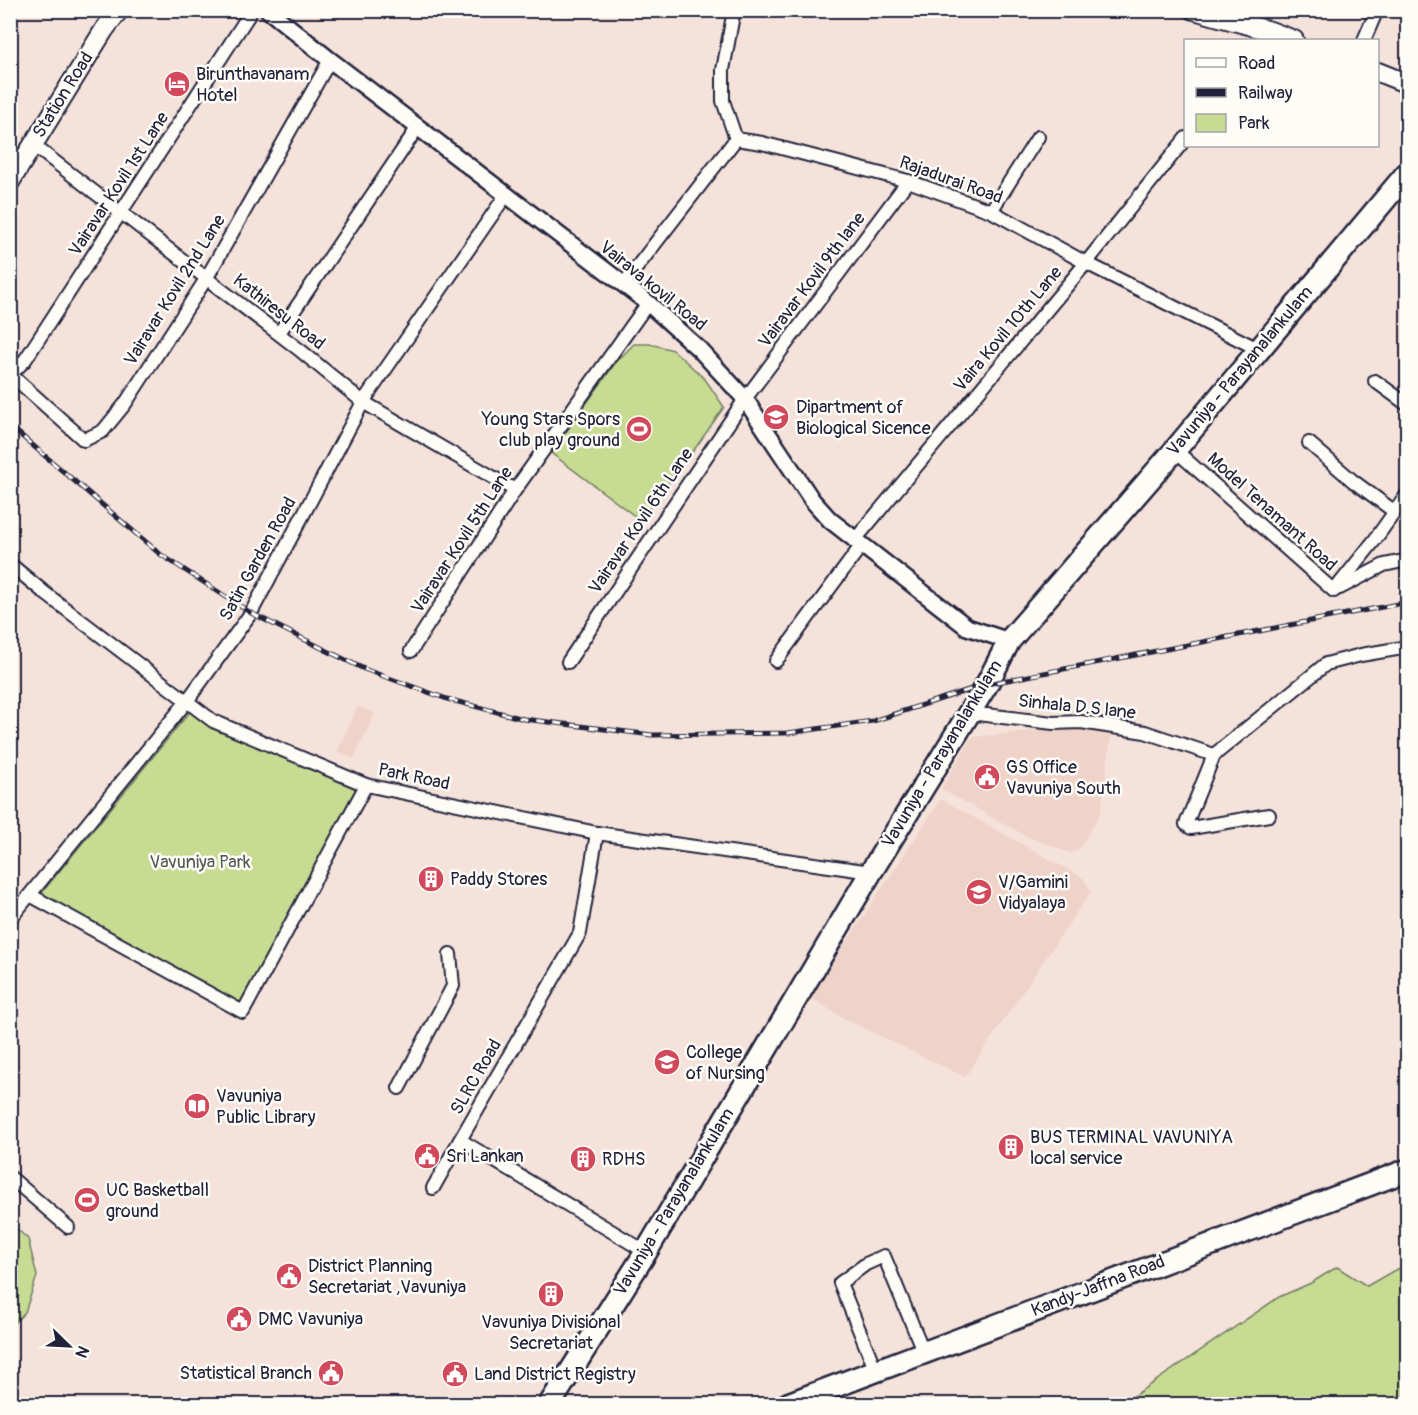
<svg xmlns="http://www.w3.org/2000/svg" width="1418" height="1415" font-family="Pangolin,sans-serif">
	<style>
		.built { fill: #efd2c8 }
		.green { fill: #c7dc92; stroke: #747f66; stroke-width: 1.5 }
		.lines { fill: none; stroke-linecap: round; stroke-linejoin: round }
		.minor-casing { stroke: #22223b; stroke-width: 16 }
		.tertiary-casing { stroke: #22223b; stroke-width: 20 }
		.secondary-casing { stroke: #22223b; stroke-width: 22 }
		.trunk-casing { stroke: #22223b; stroke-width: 26 }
		.minor { stroke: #fdfcf7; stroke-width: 12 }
		.tertiary { stroke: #fdfcf7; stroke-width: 15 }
		.secondary { stroke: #fdfcf7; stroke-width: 18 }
		.trunk { stroke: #fdfcf7; stroke-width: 21 }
		.rail-casing { stroke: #22223b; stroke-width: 5 }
		.rail { stroke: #fdfcf7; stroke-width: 3; stroke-dasharray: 9; stroke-linecap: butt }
		.labels { text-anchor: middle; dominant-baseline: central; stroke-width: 5; stroke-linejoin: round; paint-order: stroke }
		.poi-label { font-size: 18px; fill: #22223b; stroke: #fdfcf7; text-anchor: start }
		.street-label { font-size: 18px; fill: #22223b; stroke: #fdfcf7 }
		.park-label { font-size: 18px; fill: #545a55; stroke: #fdfcf7 }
	</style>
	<rect width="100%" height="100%" fill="#f5e3db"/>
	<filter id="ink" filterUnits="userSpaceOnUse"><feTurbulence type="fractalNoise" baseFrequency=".0167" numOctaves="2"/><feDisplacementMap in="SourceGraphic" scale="12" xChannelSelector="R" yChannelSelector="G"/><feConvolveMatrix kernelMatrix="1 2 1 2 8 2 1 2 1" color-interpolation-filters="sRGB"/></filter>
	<g filter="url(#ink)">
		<g class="built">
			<path d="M358 706 375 714 353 759 337 751Z"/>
			<path d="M1056 724 1112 729 1101 812 1079 850 1070 853 1026 836 941 789 972 737 1026 732Z"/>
			<path d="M941 799 1083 878 1091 891 965 1077 843 1018 810 997Z"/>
		</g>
		<g class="green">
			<path d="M634 344H650L673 350 705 379 724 407 694 450 640 520 551 453 617 361Z"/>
			<path d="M193 708 359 785 241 1004 40 895Z"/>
			<path d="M10 1223 28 1239 37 1276 25 1312 11 1326Z"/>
			<path d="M1407 1265V1404H1122L1279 1297 1311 1283 1337 1267 1367 1286 1393 1271Z"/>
		</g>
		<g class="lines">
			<defs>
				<g id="minor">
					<path d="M734 10 723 70V101L736 139 762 143 908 181 991 211 1086 263 1258 349"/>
					<path d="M1364 40 1377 10"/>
					<path d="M33 145 301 351 363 402 515 490"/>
					<path d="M991 211 1038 137"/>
					<path d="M623 285 736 139"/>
					<path d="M279 333 418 127"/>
					<path d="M10 370 16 369 25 360 40 337 252 10"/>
					<path d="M10 374 84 440 103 431 125 404 206 279 330 60"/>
					<path d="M1375 381 1408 405"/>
					<path d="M1309 443 1353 481 1395 512"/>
					<path d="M1175 450 1334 591 1374 541 1408 493"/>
					<path d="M854 541 1086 263 1186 138"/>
					<path d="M10 564 46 594 213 721 366 785 597 833 871 872"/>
					<path d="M1340 588 1384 565 1408 560"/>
					<path d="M411 651 515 490 648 303"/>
					<path d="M776 661 861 546"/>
					<path d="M568 662 745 399 908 181"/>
					<path d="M969 713 1053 723 1081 722 1145 732 1214 755 1326 664 1361 655 1408 647"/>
					<path d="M1214 755 1186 824 1191 828 1269 815"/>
					<path d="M597 833 580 933 460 1140 646 1252"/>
					<path d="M30 895 243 1012 366 785"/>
					<path d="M10 919 187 701 251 613 363 402 506 195"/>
					<path d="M399 1088 453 986 450 954"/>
					<path d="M10 1177 68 1227"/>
					<path d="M433 1188 460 1140"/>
					<path d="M876 1371 840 1283 866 1264 884 1256 924 1353"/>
				</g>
				<path id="tertiary" d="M268 10 330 60 648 303 700 350 745 399 812 500 830 520 967 627 1009 641"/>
				<g id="secondary">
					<path d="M1194 10 1270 31 1294 40"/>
					<path d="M1378 72 1408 84"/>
					<path d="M10 182 104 30 119 10"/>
				</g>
				<g id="trunk">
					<path d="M550 1404 646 1252 871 872 987 684 1009 641 1175 450 1408 172"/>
					<path d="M788 1404 1408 1170"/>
				</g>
			</defs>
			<use href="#minor" class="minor-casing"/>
			<use href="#tertiary" class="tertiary-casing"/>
			<use href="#secondary" class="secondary-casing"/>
			<use href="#trunk" class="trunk-casing"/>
			<use href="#minor" class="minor"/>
			<use href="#tertiary" class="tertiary"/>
			<use href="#secondary" class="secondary"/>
			<use href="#trunk" class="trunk"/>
			<defs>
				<path id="rail" d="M10 426 160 554 251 613 364 669 447 699 524 719 652 735 788 733 873 721 987 684 1408 602"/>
			</defs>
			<use href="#rail" class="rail-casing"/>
			<use href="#rail" class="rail"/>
		</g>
	</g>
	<defs>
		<symbol id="hotel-disc" viewBox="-11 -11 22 22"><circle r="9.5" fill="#d1495b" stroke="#fdfcf7"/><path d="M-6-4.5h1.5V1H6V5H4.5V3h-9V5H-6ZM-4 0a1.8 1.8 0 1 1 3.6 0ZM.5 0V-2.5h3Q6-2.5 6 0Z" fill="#fff"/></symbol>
		<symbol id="university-disc" viewBox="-11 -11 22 22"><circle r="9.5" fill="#d1495b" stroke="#fdfcf7"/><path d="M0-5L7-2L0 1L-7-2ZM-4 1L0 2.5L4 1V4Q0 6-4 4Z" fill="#fff"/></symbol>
		<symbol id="stadium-disc" viewBox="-11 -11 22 22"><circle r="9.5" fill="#d1495b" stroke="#fdfcf7"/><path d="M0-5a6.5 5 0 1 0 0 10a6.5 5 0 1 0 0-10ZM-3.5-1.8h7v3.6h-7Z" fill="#fff"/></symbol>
		<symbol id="civic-disc" viewBox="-11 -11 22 22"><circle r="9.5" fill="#d1495b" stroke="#fdfcf7"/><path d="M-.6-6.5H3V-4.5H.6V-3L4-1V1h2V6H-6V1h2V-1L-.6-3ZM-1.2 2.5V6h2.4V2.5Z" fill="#fff"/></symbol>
		<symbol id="building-disc" viewBox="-11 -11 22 22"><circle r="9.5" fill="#d1495b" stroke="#fdfcf7"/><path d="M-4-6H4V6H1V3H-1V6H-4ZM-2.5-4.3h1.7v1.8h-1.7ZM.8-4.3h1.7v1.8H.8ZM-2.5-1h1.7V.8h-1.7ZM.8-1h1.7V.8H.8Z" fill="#fff"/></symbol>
		<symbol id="school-disc" viewBox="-11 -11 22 22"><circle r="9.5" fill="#d1495b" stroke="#fdfcf7"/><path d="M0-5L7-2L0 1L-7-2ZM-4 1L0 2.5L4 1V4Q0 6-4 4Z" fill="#fff"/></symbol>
		<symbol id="library-disc" viewBox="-11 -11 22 22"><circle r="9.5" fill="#d1495b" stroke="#fdfcf7"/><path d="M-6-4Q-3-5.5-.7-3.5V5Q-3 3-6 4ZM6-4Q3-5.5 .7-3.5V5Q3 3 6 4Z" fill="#fff"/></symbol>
	</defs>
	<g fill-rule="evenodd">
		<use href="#hotel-disc" x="162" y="69" width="30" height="30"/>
		<use href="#university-disc" x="761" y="402" width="30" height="30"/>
		<use href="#stadium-disc" x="624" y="414" width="30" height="30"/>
		<use href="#civic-disc" x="972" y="762" width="30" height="30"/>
		<use href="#building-disc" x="416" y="864" width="30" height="30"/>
		<use href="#school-disc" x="964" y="877" width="30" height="30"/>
		<use href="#university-disc" x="652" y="1047" width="30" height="30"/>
		<use href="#library-disc" x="182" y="1091" width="30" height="30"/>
		<use href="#building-disc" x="996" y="1132" width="30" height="30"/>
		<use href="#civic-disc" x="412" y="1141" width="30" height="30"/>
		<use href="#building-disc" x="568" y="1144" width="30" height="30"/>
		<use href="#stadium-disc" x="72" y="1185" width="30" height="30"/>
		<use href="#civic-disc" x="274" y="1261" width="30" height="30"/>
		<use href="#building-disc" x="536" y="1279" width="30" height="30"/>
		<use href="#civic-disc" x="224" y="1304" width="30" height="30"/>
		<use href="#civic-disc" x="316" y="1358" width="30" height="30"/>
		<use href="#civic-disc" x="440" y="1359" width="30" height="30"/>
	</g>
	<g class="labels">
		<g class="poi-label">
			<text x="196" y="74">Birunthavanam<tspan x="196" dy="21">Hotel</tspan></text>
			<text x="796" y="407">Dipartment of<tspan x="796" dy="21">Biological Sicence</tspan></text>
			<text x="620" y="419" text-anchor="end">Young Stars Spors<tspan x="620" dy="21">club play ground</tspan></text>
			<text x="1006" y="767">GS Office<tspan x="1006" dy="21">Vavuniya South</tspan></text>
			<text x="450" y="879">Paddy Stores</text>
			<text x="998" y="882">V/Gamini<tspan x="998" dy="21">Vidyalaya</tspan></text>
			<text x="686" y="1052">College<tspan x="686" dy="21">of Nursing</tspan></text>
			<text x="216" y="1096">Vavuniya<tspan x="216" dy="21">Public Library</tspan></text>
			<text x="1030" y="1137">BUS TERMINAL VAVUNIYA<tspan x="1030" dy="21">local service</tspan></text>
			<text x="446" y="1156">Sri Lankan</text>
			<text x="602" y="1159">RDHS</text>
			<text x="106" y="1190">UC Basketball<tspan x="106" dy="21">ground</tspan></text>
			<text x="308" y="1266">District Planning<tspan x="308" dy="21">Secretariat ,Vavuniya</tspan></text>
			<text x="258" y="1319">DMC Vavuniya</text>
			<text x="551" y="1322" text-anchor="middle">Vavuniya Divisional<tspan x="551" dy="21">Secretariat</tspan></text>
			<text x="312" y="1373" text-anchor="end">Statistical Branch</text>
			<text x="474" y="1374">Land District Registry</text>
		</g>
		<g class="street-label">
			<text transform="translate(63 95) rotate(-58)">Station Road</text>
			<text transform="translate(951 180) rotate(20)">Rajadurai Road</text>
			<text transform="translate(119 184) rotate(-57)">Vairavar Kovil 1st Lane</text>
			<text transform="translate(812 280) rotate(-53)">Vairavar Kovil 9th lane</text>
			<text transform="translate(653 286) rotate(39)">Vairava kovil Road</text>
			<text transform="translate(175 290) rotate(-58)">Vairavar Kovil 2nd Lane</text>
			<text transform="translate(279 312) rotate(38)">Kathiresu Road</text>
			<text transform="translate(1008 329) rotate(-50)">Vaira Kovil 10th Lane</text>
			<text transform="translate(1240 371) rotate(-50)">Vavuniya - Parayanalankulam</text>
			<text transform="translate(1272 512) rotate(42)">Model Tenamant Road</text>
			<text transform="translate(641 521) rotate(-56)">Vairavar Kovil 6th Lane</text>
			<text transform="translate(462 540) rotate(-57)">Vairavar Kovil 5th Lane</text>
			<text transform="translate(258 559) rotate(-61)">Satin Garden Road</text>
			<text transform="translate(1077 707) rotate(6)">Sinhala D.S lane</text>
			<text transform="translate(942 754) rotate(-59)">Vavuniya - Parayanalankulam</text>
			<text transform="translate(414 777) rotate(12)">Park Road</text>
			<text transform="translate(476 1077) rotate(-60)">SLRC Road</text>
			<text transform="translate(674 1202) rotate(-59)">Vavuniya - Parayanalankulam</text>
			<text transform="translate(1098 1286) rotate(-21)">Kandy-Jaffna Road</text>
		</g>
		<g class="park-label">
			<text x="200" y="862">Vavuniya Park</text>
		</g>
	</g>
	<rect width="1418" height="1415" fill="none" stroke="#fdfcf7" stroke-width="36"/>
	<rect x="18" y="18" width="1382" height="1379" fill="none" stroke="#22223b" stroke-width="2" filter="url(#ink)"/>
	<rect x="1184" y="39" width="195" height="108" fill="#fdfcf7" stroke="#a5a5ac" stroke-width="1.5"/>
	<rect x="1196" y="58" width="30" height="9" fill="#fdfcf7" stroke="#a5a5ac" stroke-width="1.5"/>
	<text x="1238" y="69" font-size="18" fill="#22223b">Road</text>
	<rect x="1196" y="88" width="30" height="9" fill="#22223b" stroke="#a5a5ac" stroke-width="1.5"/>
	<text x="1238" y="99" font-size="18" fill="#22223b">Railway</text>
	<rect x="1196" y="114" width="30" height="18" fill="#c7dc92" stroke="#a5a5ac" stroke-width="1.5"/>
	<text x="1238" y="129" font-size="18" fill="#22223b">Park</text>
	<g transform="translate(69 1346) rotate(114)" stroke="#fdfcf7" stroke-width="4.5" paint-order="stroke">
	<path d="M0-4.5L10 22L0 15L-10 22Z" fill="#22223b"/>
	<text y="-9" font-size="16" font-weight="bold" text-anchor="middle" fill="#22223b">N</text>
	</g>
</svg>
